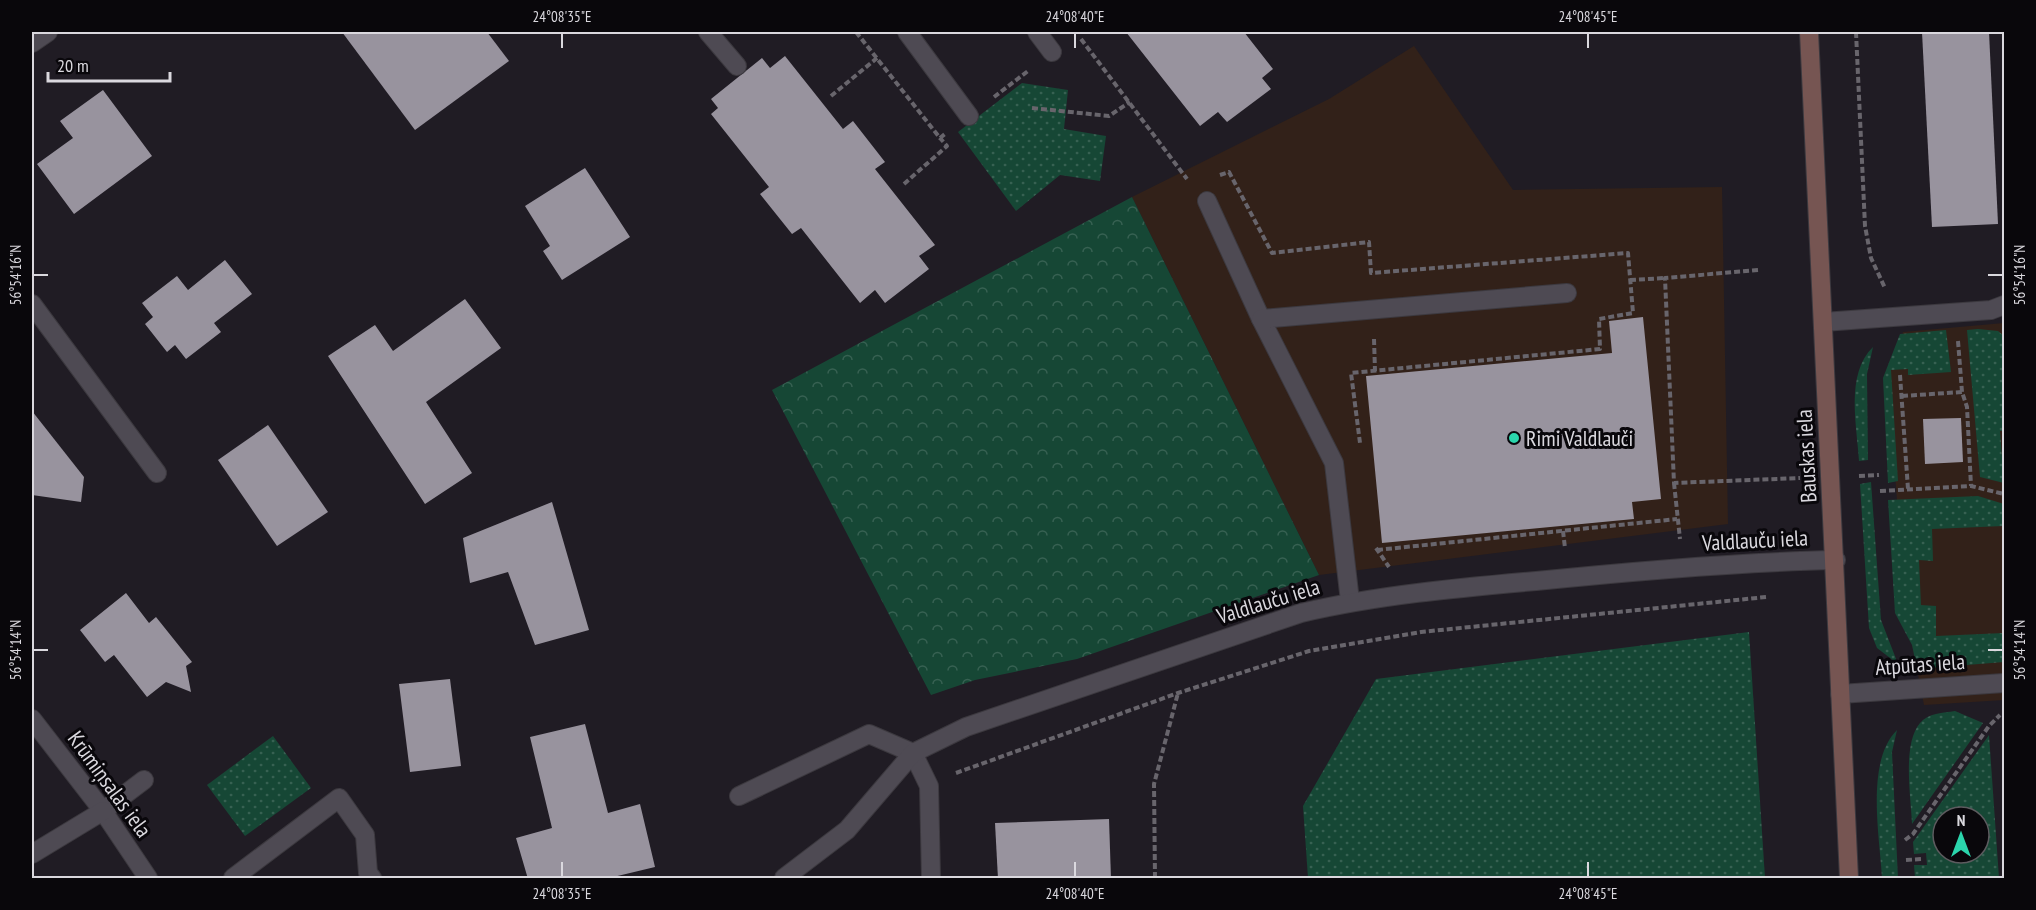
<svg xmlns="http://www.w3.org/2000/svg" width="2036" height="910" font-family="'PT Sans Narrow',sans-serif">
	<style>
		.commercial { fill: #322119 }
		.green { fill: url(#green-dots); fill-rule: evenodd }
		.forest { fill: url(#forest-crowns) }
		.building { fill: #98939e }
		.lines { fill: none; stroke-linecap: round; stroke-linejoin: round }
		.lane-casing { stroke: #3c393f; stroke-width: 20 }
		.street-casing { stroke: #3c393f; stroke-width: 20 }
		.secondary-casing { stroke: #3c393f; stroke-width: 20 }
		.path { stroke: #68656c; stroke-width: 4; stroke-dasharray: 6 3; stroke-linecap: butt }
		.lane { stroke: #4e4a53; stroke-width: 18 }
		.street { stroke: #4e4a53; stroke-width: 18 }
		.secondary { stroke: #765552; stroke-width: 18 }
		.ticks { fill: none; stroke: #dad8de; stroke-width: 2 }
		.poi-dot { fill: #2bd5ac; stroke: #09070b; stroke-width: 2 }
		.labels { text-anchor: middle; dominant-baseline: central; stroke-width: 6; stroke-linejoin: round; paint-order: stroke }
		.poi-label { font-size: 22px; fill: #dad8de; stroke: #09070b; text-anchor: start }
		.street-label { font-size: 22px; fill: #dad8de; stroke: #09070b }
		.neatline { fill: none; stroke: #dad8de; stroke-width: 2 }
		.ticks-label { font-size: 15px; text-anchor: middle; fill: #dad8de }
	</style>
	<defs>
		<pattern id="green-dots" width="8" height="8" patternUnits="userSpaceOnUse" patternTransform="scale(1.5)"><rect width="8" height="8" fill="#164735"/><path d="M2 2h.1M6 6h.1" fill="none" stroke="#376152" stroke-width="1.8" stroke-linecap="round"/></pattern>
		<pattern id="forest-crowns" width="20" height="18" patternUnits="userSpaceOnUse" patternTransform="scale(1.5)"><rect width="20" height="18" fill="#164735"/><path d="M2 6a3 3 0 1 1 6 0M12 15a3 3 0 1 1 6 0" fill="none" stroke="#376152"/></pattern>
	</defs>
	<rect width="100%" height="100%" fill="#201c24"/>
	<g class="commercial">
		<path d="M1414 46 1513 190 1722 187 1728 524 1319 575 1132 197 1329 99Z"/>
		<path d="M2004 323V700L1924 705 1905 607 1888 380 1903 332Z"/>
	</g>
	<g class="green">
		<path d="M1022 83 1068 90 1064 129 1106 136 1100 181 1060 175 1016 211 958 132Z"/>
		<path d="M1978 329 1998 331 2004 336V431H2000L2004 483 1980 477 1967 330Z"/>
		<path d="M1946 330 1951 372 1908 375V369L1891 370 1898 481 1888 483 1883 378 1900 334Z"/>
		<path d="M1873 347 1867 374 1868 460 1859 461C1857 425 1845 374 1873 347Z"/>
		<path d="M1871 482 1881 620 1898 664 1877 648 1869 628 1860 484Z"/>
		<path d="M1978 496 2004 504V526L1932 529 1933 561 1919 560 1921 605 1936 606V636L2004 633V662L1917 669 1912 645 1895 613 1888 500Z"/>
		<path d="M1749 632 1765 878H1308L1303 806 1376 679Z"/>
		<path d="M1955 711 1983 723 1912 824C1911 797 1902 744 1920 723 1928 713 1943 713 1955 711Z"/>
		<path d="M1897 730 1892 752 1898 878H1882C1880 837 1865 762 1897 730Z"/>
		<path d="M1989 735 1999 878H1915L1914 865H1927L1926 853 1914 854 1913 842ZM1943 817H1979V853H1943Z"/>
		<path d="M273 736 311 788 245 836 207 785Z"/>
	</g>
	<path class="forest" d="M1132 197 1319 575 1077 659 975 680 931 695 772 390Z"/>
	<g class="building">
		<path d="M342 32H487L509 61 415 130Z"/>
		<path d="M1126 32H1244L1273 69 1262 78 1271 89 1227 122 1218 112 1200 126Z"/>
		<path d="M1922 32H1989L1998 224 1932 227Z"/>
		<path d="M785 56 843 129 853 121 885 162 875 169 935 245 919 256 929 269 885 303 875 290 860 303 801 228 792 234 760 194 769 187 711 114 718 108 711 99 762 58 770 68Z"/>
		<path d="M103 90 152 156 74 214 37 164 73 138 60 121Z"/>
		<path d="M585 168 630 237 562 280 543 251 550 246 525 206Z"/>
		<path d="M225 260 252 294 214 323 221 332 186 359 175 345 167 352 145 324 153 317 142 303 177 276 188 290Z"/>
		<path d="M465 299 501 348 426 402 472 473 425 504 328 356 375 325 393 351Z"/>
		<path d="M1643 317 1661 499 1632 502 1634 519 1382 543 1366 376 1612 353 1609 321Z"/>
		<path d="M32 411 84 477 81 502 32 495Z"/>
		<path d="M1961 418 1963 462 1925 464 1923 419Z"/>
		<path d="M268 425 328 512 277 546 218 460Z"/>
		<path d="M552 502 589 630 535 645 508 572 470 583 463 538Z"/>
		<path d="M126 593 149 623 156 617 192 662 186 666 191 692 166 682 147 697 114 655 105 662 80 630Z"/>
		<path d="M450 679 461 766 410 772 399 684Z"/>
		<path d="M585 724 608 813 640 804 655 867 605 879H528L516 838 552 828 530 737Z"/>
		<path d="M1109 819 1111 879H998L995 823Z"/>
	</g>
	<g class="lines">
		<defs>
			<g id="lane">
				<path d="M708 32 737 66"/>
				<path d="M907 32 969 116"/>
				<path d="M1037 32 1052 52"/>
				<path d="M1207 201 1261 319"/>
				<path d="M1350 601 1334 463 1261 319 1567 293"/>
				<path d="M739 796 869 734 913 753 929 786 931 878"/>
				<path d="M103 811 144 780"/>
			</g>
			<g id="street">
				<path d="M32 43 48 32"/>
				<path d="M32 304 157 473"/>
				<path d="M1823 322 1991 310 2004 305"/>
				<path d="M1840 694 2004 683"/>
				<path d="M32 719 103 811 148 878"/>
				<path d="M32 854 103 811"/>
				<path d="M233 878 339 798 365 835 368 873 372 878"/>
				<path d="M784 878 847 830 913 753 966 727 1301 613C1378 595 1457 588 1536 581 1635 571 1735 562 1836 560"/>
			</g>
			<path id="secondary" d="M1809 32 1849 878"/>
		</defs>
		<use href="#lane" class="lane-casing"/>
		<use href="#street" class="street-casing"/>
		<use href="#secondary" class="secondary-casing"/>
		<g class="path">
			<path d="M856 32 940 138 945 134"/>
			<path d="M1856 32 1865 226 1871 258 1885 288"/>
			<path d="M1081 39 1187 179"/>
			<path d="M831 96 877 58"/>
			<path d="M994 97 1028 71"/>
			<path d="M1032 108 1109 116 1130 102"/>
			<path d="M1220 175 1229 172 1272 253 1369 242 1371 273 1628 253 1633 313 1599 319 1600 349 1351 373 1360 443"/>
			<path d="M904 184 947 146 940 138"/>
			<path d="M1758 270 1665 278 1674 483 1800 478"/>
			<path d="M1630 280 1665 278"/>
			<path d="M1374 339 1375 371"/>
			<path d="M1958 341 1962 392 1967 407 1971 486"/>
			<path d="M1900 375 1908 489"/>
			<path d="M1902 396 1962 392"/>
			<path d="M1859 476 1879 475"/>
			<path d="M1674 483 1680 539"/>
			<path d="M1880 491 1971 486 2004 494"/>
			<path d="M1563 531 1565 548"/>
			<path d="M1376 548 1389 567"/>
			<path d="M1377 550 1677 519"/>
			<path d="M956 773 1178 693 1309 651 1421 632 1766 597"/>
			<path d="M1905 840 1913 834 1989 726 2000 715"/>
			<path d="M1906 860 1922 859"/>
			<path d="M1155 878 1154 784 1178 693"/>
		</g>
		<use href="#lane" class="lane"/>
		<use href="#street" class="street"/>
		<use href="#secondary" class="secondary"/>
	</g>
	<path class="ticks" d="M562 33V48M1075 33V48M1588 33V48M33 275H48M1988 275H2003M33 650H48M1988 650H2003M562 862V877M1075 862V877M1588 862V877"/>
	<circle class="poi-dot" cx="1514" cy="438" r="6"/>
	<g class="labels">
		<g class="poi-label">
			<text x="1526" y="438">Rimi Valdlauči</text>
		</g>
		<g class="street-label">
			<text transform="translate(1806 456) rotate(-93)">Bauskas iela</text>
			<text transform="translate(1755 540) rotate(-3)">Valdlauču iela</text>
			<text transform="translate(1268 601) rotate(-17)">Valdlauču iela</text>
			<text transform="translate(1920 664) rotate(-4)">Atpūtas iela</text>
			<text transform="translate(110 784) rotate(54)">Krūmiņsalas iela</text>
		</g>
	</g>
	<rect width="2036" height="910" fill="none" stroke="#09070b" stroke-width="66"/>
	<g transform="translate(1961 835)"><circle r="28" fill="#09070b" stroke="#5d5b5f" stroke-width="1.5"/>
	<path d="M0-4.5L10 22L0 15L-10 22Z" fill="#2bd5ac"/>
	<text y="-9" font-size="16" font-weight="bold" text-anchor="middle" fill="#dad8de">N</text>
	</g>
	<path d="M48 72v9h122v-9" fill="none" stroke="#dad8de" stroke-width="3"/>
	<text x="57" y="72" font-size="18" fill="#dad8de" stroke="#09070b" stroke-width="4.5" paint-order="stroke">20 m</text>
	<rect x="33" y="33" width="1970" height="844" class="neatline"/>
	<g class="ticks-label">
		<text x="562" y="22">24°08'35"E</text>
		<text x="1075" y="22">24°08'40"E</text>
		<text x="1588" y="22">24°08'45"E</text>
		<text transform="translate(16 275) rotate(-90)" y="5">56°54'16"N</text>
		<text transform="translate(2020 275) rotate(-90)" y="5">56°54'16"N</text>
		<text transform="translate(16 650) rotate(-90)" y="5">56°54'14"N</text>
		<text transform="translate(2020 650) rotate(-90)" y="5">56°54'14"N</text>
		<text x="562" y="899">24°08'35"E</text>
		<text x="1075" y="899">24°08'40"E</text>
		<text x="1588" y="899">24°08'45"E</text>
	</g>
</svg>
